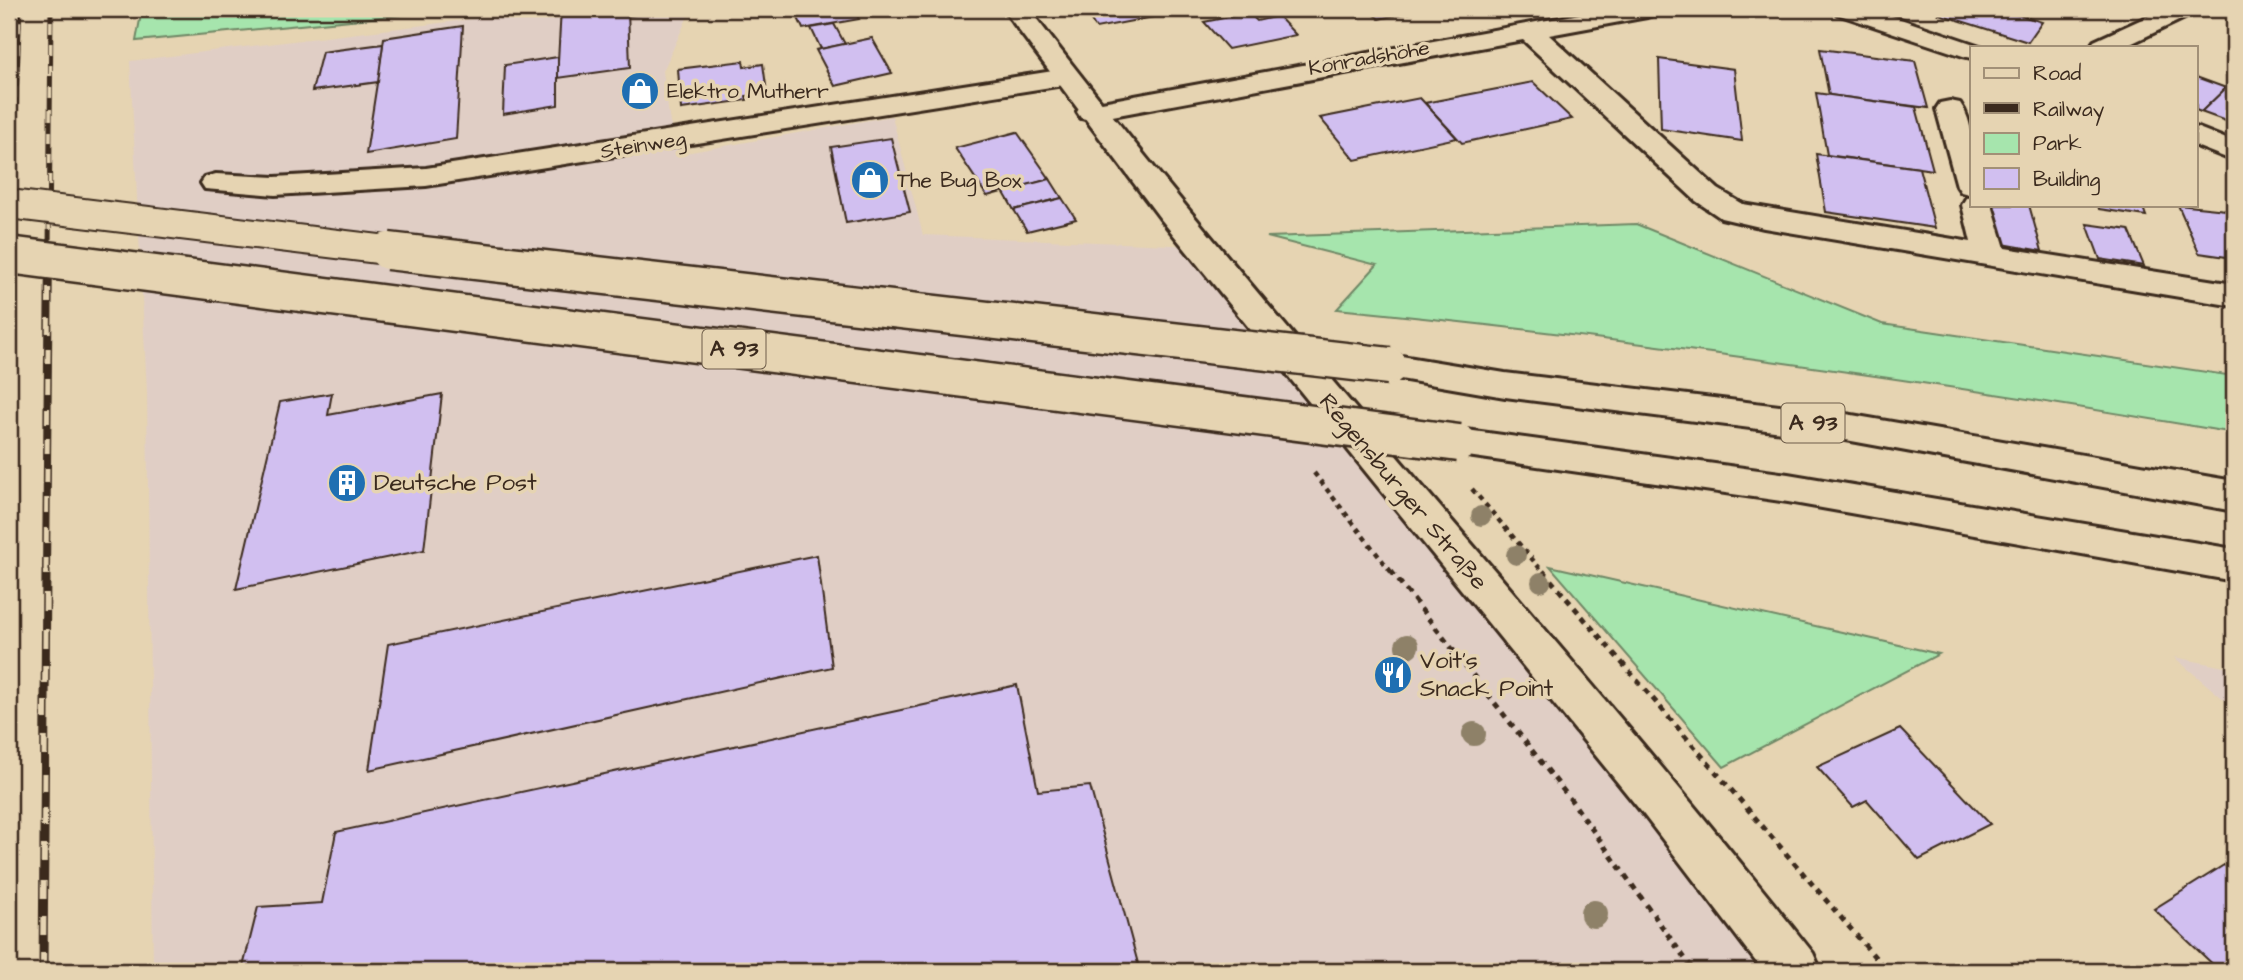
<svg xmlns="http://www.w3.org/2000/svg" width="2243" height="980" font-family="'Architects Daughter',sans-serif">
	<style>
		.built { fill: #e0cec5 }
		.green { fill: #a6e5ad; stroke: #708866; stroke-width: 2 }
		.building { fill: #d1bff0; stroke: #3b2a1e; stroke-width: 2 }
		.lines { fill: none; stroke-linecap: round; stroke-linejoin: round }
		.minor-casing { stroke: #3b2a1e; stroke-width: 6 }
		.major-casing { stroke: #3b2a1e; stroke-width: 6 }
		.highway-casing { stroke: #3b2a1e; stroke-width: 6 }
		.path-far1 { stroke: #3b2a1e; stroke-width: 4.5; stroke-dasharray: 5 5; stroke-linecap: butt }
		.path { stroke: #3b2a1e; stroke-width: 5; stroke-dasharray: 6 6; stroke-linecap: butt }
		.minor { fill: #e6d4b2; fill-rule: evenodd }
		.major { fill: #e6d4b2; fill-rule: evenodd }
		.highway { fill: #e6d4b2; fill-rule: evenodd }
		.rail-far2-casing { stroke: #3b2a1e; stroke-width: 5 }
		.rail-far1-casing { stroke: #3b2a1e; stroke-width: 8 }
		.rail-casing { stroke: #3b2a1e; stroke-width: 9 }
		.rail-far2 { stroke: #e6d4b2; stroke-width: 3.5; stroke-dasharray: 11; stroke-linecap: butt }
		.rail-far1 { stroke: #e6d4b2; stroke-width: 5; stroke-dasharray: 15; stroke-linecap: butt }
		.rail { stroke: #e6d4b2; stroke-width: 6; stroke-dasharray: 18; stroke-linecap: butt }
		.highway-bridge-far1-casing { stroke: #3b2a1e; stroke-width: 32; stroke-linecap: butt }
		.highway-bridge-casing { stroke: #3b2a1e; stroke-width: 41; stroke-linecap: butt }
		.highway-bridge-far1 { stroke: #e6d4b2; stroke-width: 28 }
		.highway-bridge { stroke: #e6d4b2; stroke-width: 36 }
		.tree { fill: #8e8168 }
		.labels { text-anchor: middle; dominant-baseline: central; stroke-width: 7; stroke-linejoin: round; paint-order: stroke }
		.far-street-label { font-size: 21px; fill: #3b2a1e; stroke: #e6d4b2 }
		.far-poi-label { font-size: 21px; fill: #3b2a1e; stroke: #e6d4b2; text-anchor: start }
		.shield { fill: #e6d4b2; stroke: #6e5d4a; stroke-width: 2 }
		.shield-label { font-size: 23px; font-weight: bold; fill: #3b2a1e }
		.poi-label { font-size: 24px; fill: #3b2a1e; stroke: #e6d4b2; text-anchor: start }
		.street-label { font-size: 24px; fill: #3b2a1e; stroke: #e6d4b2 }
	</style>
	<rect width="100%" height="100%" fill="#e6d4b2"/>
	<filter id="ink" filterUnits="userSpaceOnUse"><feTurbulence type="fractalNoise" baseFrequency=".0143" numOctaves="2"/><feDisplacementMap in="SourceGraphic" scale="14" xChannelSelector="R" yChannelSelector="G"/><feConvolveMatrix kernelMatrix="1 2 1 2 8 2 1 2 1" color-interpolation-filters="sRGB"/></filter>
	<g filter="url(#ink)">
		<g class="built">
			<path d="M554 9H686L688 16 663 71 670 123 680 154 892 116 923 235 1197 246 1660 800 1795 971H153L147 392 130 61Z"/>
			<path d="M2174 657 2234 669V708Z"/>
		</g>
		<g class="green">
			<path d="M142 9H422V13L136 41Z"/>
			<path d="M1636 224 1882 324 2234 376V433C1936 382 1637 339 1337 309L1377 265 1267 237Z"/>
			<path d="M1550 566 1939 654 1724 767Z"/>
		</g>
		<g class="building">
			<path d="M561 9H628L630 68 557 78Z"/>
			<path d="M628 9H681L629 16Z"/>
			<path d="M806 9H853L859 19 803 29 795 11Z"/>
			<path d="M1116 9H1146L1153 17 1096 28 1087 14Z"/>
			<path d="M1367 9H1424L1379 19Z"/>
			<path d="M1944 9H1999L2042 22 2028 42 1939 14Z"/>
			<path d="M1249 13 1257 21 1278 16 1296 35 1228 49 1204 22Z"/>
			<path d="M834 24 845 44 821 49 811 28Z"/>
			<path d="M463 26 456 139 366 154 384 38Z"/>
			<path d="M872 38 892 73 835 86 816 50Z"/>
			<path d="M383 44 378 82 312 91 322 52Z"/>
			<path d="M1820 49 1915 61 1928 108 1829 95Z"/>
			<path d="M558 57V105L503 114 505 65Z"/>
			<path d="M1659 59 1734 69 1742 141 1661 129Z"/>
			<path d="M743 61 744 67 763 64 767 93 746 96 747 100 681 109 678 69Z"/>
			<path d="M2196 77 2226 88 2201 112 2196 110Z"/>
			<path d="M1533 82 1572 119 1462 143 1425 103Z"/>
			<path d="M2226 88 2234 91V124L2201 112Z"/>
			<path d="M1816 93 1916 107 1933 170 1827 155Z"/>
			<path d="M1420 98 1457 138 1355 160 1320 118Z"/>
			<path d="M1017 132 1050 179 987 196 955 148Z"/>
			<path d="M891 138 910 212 846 223 831 147Z"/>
			<path d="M1816 154 1919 168 1935 228 1826 212Z"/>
			<path d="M1050 179 1062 198 1014 210 1003 191Z"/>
			<path d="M1062 198 1076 219 1027 231 1014 210Z"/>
			<path d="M1987 205H2029L2042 251 1997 243Z"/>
			<path d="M2098 205H2142L2146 216 2099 209Z"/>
			<path d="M2178 205 2226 210 2234 226V258L2199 253Z"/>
			<path d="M2087 224 2129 230 2144 266 2100 259Z"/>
			<path d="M332 393 328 415 442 394 424 550 236 589 280 402Z"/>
			<path d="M817 555 832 667 369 770 388 644Z"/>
			<path d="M1017 685 1038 791 1090 786 1140 971H242L258 907 322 903 336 832Z"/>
			<path d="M1900 729 1990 824 1919 860 1867 800 1853 807 1817 767Z"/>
			<path d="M2224 865 2234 874V971H2220L2154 909Z"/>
		</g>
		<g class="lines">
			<defs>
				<g id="minor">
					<path d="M1607 9H1660L1656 14 1647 17 1549 35 1718 189 1743 204 1971 242 1962 205 1966 198 1972 197V205H1992L2005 248 2234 284V306L1764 228 1721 218 1696 201 1523 40 1091 120 1081 118 1077 112 1081 106 1091 104Z"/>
					<path d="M1833 9H1871L1983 47H1972V58L1963 56 1837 14Z"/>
					<path d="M2164 9H2197L2193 14 2124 47H2090L2094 41Z"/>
					<path d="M1066 69 1076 71 1080 77 1076 83 426 186 275 195 205 189 201 183 205 177 216 174 275 177 426 168Z"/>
					<path d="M1950 101 1960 103C1978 129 1972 165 1972 195L1961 192 1957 186 1936 109 1940 103Z"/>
					<path d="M2196 127 2234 142V161L2196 146Z"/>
				</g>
				<path id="major" d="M1003 9H1029C1278 334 1559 632 1813 953L1821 971H1763L1644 815 1160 218Z"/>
				<g id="highway">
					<path d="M1389 354 1505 373 1846 414 2234 481V511L1846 440 1505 397 1377 375 1371 366 1377 357Z"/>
					<path d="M1459 429 1788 474 2234 549V581L1788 502 1446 453 1440 443 1446 433Z"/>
				</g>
			</defs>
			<use href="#minor" class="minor-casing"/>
			<use href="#major" class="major-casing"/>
			<use href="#highway" class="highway-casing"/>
			<g class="path-far1">
				<path d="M1314 473 1392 573"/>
				<path d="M1472 489 1544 573"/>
			</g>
			<g class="path">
				<path d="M1391 571 1571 800 1694 971"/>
				<path d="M1543 571 1887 971"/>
			</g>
			<use href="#minor" class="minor"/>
			<use href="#major" class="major"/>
			<use href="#highway" class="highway"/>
			<defs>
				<g id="rail-far2">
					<path d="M9 252 20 9"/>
					<path d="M49 252 51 9"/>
				</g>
				<g id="rail-far1">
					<path d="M9 259V251"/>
					<path d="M46 573 49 251"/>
				</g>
				<path id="rail" d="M43 971 46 571"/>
			</defs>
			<use href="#rail-far2" class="rail-far2-casing"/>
			<use href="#rail-far1" class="rail-far1-casing"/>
			<use href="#rail" class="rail-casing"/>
			<use href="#rail-far2" class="rail-far2"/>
			<use href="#rail-far1" class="rail-far1"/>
			<use href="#rail" class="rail"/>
			<defs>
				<path id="highway-bridge-far1" d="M9 204 403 252"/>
				<g id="highway-bridge">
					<path d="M388 251 1389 366"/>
					<path d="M9 255 1459 443"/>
				</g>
			</defs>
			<use href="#highway-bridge-far1" class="highway-bridge-far1-casing"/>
			<use href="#highway-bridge" class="highway-bridge-casing"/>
			<use href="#highway-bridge-far1" class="highway-bridge-far1"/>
			<use href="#highway-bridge" class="highway-bridge"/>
		</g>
		<g class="tree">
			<circle cx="1481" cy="516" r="10"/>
			<circle cx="1516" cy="555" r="10"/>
			<circle cx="1541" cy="582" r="10"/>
			<circle cx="1407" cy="646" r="12"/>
			<circle cx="1474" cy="734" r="12"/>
			<circle cx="1594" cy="914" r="14"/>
		</g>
	</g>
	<defs>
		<symbol id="shop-disc" viewBox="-11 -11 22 22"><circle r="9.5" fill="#1f6fb2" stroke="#e6d4b2"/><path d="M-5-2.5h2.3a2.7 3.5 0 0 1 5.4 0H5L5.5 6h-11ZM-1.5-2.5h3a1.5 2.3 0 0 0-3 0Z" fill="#fff"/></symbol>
		<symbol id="building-disc" viewBox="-11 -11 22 22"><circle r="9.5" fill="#1f6fb2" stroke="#e6d4b2"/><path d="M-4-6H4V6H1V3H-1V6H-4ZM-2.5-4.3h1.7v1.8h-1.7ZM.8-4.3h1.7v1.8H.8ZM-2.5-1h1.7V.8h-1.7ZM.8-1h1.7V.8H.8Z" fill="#fff"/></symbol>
		<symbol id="restaurant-disc" viewBox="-11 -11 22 22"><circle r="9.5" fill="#1f6fb2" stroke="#e6d4b2"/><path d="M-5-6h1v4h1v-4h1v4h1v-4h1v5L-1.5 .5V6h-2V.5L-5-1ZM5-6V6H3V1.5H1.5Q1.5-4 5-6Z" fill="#fff"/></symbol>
	</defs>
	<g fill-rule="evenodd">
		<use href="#shop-disc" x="618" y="69" width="44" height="44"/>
		<use href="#shop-disc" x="848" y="158" width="44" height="44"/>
		<use href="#building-disc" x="325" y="461" width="44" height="44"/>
		<use href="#restaurant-disc" x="1371" y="653" width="44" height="44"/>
	</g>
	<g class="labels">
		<g class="far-street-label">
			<text transform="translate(1369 58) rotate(-10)">Konradshöhe</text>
			<text transform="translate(643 145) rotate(-9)">Steinweg</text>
		</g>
		<g class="far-poi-label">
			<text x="667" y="91">Elektro Mutherr</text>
			<text x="897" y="180">The Bug Box</text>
		</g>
		<g class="shield">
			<rect x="702.5" y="329.5" width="63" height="39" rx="5"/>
			<rect x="1781.5" y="403.5" width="63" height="39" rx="5"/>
		</g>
		<g class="shield-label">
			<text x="734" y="349">A 93</text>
			<text x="1813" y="423">A 93</text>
		</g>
		<g class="poi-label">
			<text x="374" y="483">Deutsche Post</text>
			<text x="1420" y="661">Voit's<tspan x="1420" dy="28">Snack Point</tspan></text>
		</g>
		<g class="street-label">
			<text transform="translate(1403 492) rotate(50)">Regensburger Straße</text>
		</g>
	</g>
	<rect width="2243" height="980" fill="none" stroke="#e6d4b2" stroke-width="35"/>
	<rect x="18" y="18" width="2208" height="945" fill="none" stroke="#3b2a1e" stroke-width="2.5" filter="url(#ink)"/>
	<rect x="1970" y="46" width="228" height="161" fill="#e6d4b2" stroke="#a29077" stroke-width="2"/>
	<rect x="1984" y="68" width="35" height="10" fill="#e6d4b2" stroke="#a29077" stroke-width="2"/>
	<text x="2033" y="80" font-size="21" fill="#3b2a1e">Road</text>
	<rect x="1984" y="103" width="35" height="10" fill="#3b2a1e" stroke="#a29077" stroke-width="2"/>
	<text x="2033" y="116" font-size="21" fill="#3b2a1e">Railway</text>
	<rect x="1984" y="133" width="35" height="21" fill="#a6e5ad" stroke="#a29077" stroke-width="2"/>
	<text x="2033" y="150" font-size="21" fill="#3b2a1e">Park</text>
	<rect x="1984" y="168" width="35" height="21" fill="#d1bff0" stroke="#a29077" stroke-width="2"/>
	<text x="2033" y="186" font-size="21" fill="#3b2a1e">Building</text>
</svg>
